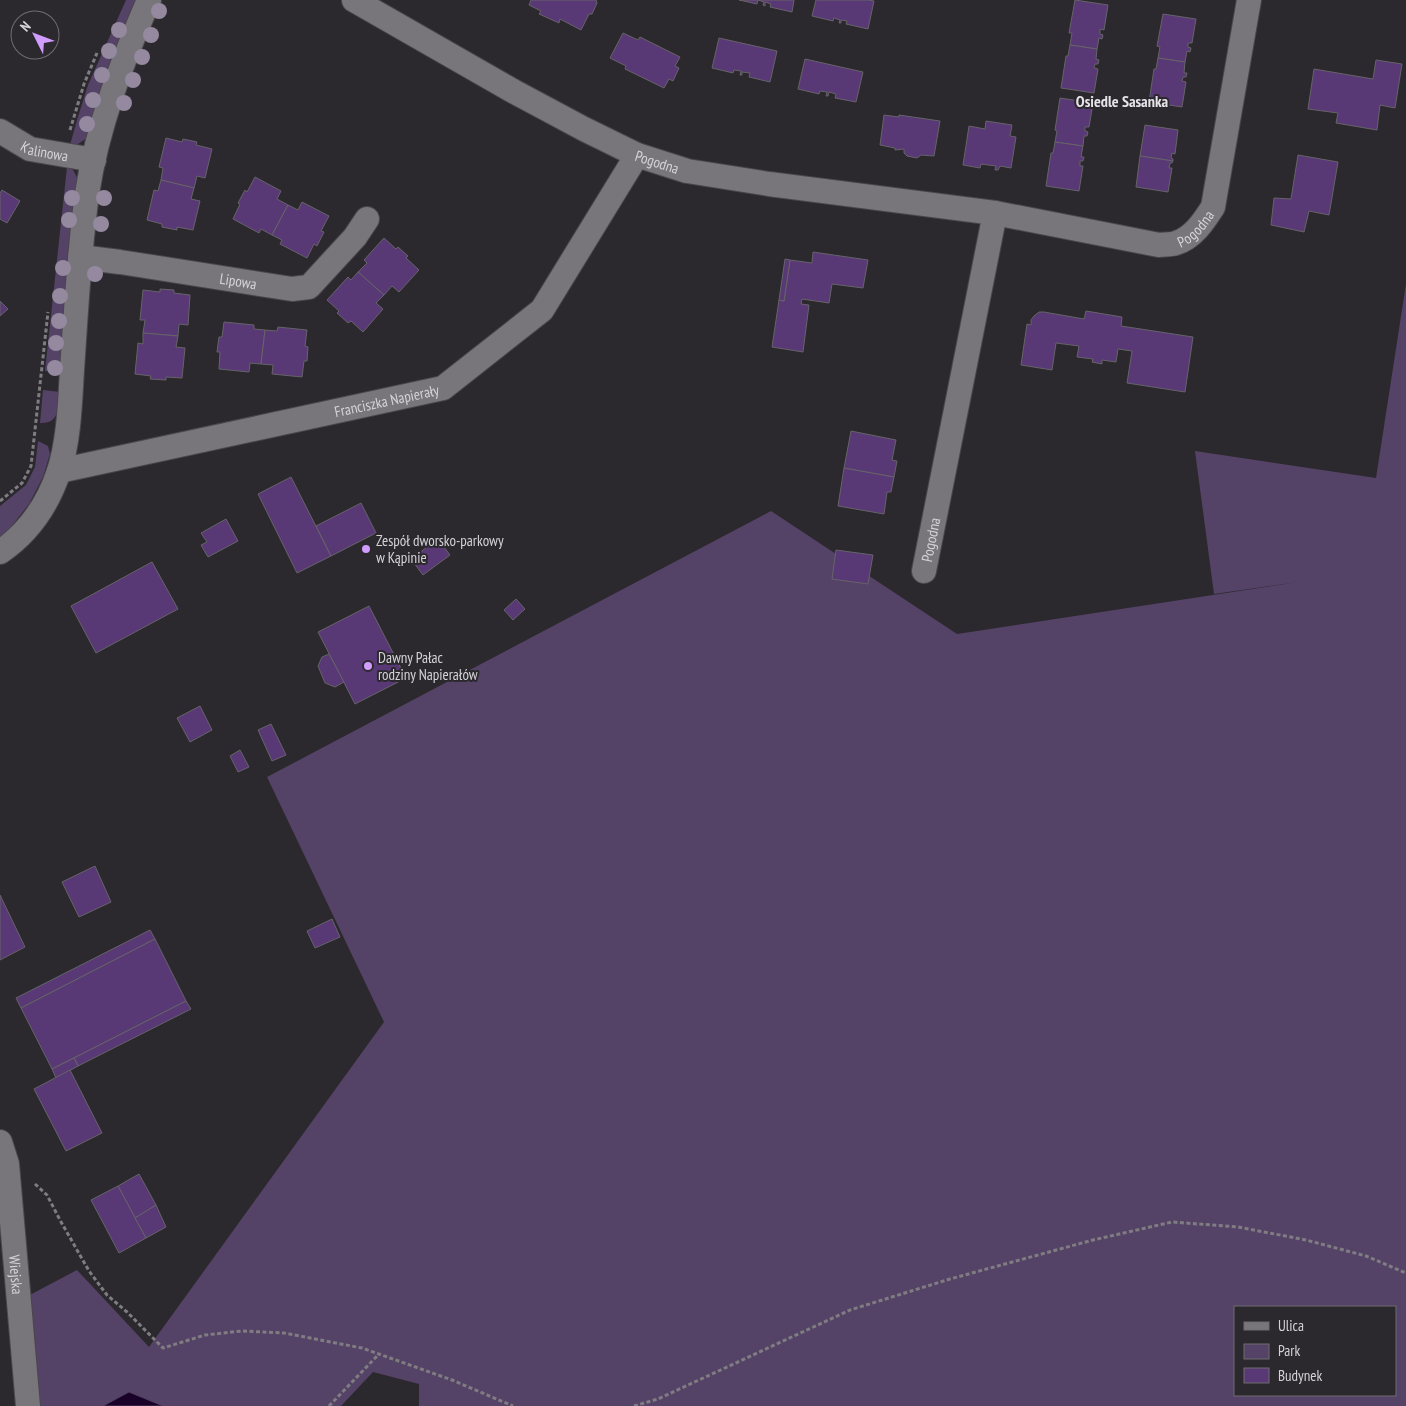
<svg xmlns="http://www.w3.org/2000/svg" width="1406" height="1406" font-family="'PT Sans Narrow',sans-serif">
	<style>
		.green { fill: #554267; fill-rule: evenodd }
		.water { fill: #19012a; stroke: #51405e }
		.building { fill: #593975; stroke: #666369 }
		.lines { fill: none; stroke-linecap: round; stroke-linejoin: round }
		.street-casing { stroke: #49474c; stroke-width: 26 }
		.path { stroke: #7f7d81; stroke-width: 3; stroke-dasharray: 4 2.5; stroke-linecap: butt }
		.street { stroke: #78767b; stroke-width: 24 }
		.tree { fill: #94899f }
		.poi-dot { fill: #d09dff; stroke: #2b292d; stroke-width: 2 }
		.labels { text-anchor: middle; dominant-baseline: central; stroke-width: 4; stroke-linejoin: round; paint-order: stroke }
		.street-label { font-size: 15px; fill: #d5d3d7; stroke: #2b292d }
		.poi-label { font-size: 15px; fill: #d5d3d7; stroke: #2b292d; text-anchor: start }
		.neighbourhood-label { font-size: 16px; font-weight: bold; fill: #e6e3e9; stroke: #2b292d }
	</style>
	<rect width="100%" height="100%" fill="#2b292d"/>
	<g class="green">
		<path d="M126 0H138L87 138 78 144 70 145 77 120 88 85Z"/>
		<path d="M67 167 73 170 78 179 61 372 45 371Z"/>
		<path d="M1406 284V1406H419V1384L373 1372 341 1406H40L26 1297 77 1270 149 1347 384 1022 267 777 771 511 957 634 1305 581 1214 594 1195 451 1376 478ZM1235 1307H1395V1395H1235Z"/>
		<path d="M43 390 60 392C58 407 60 424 40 423Z"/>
		<path d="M38 441 48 446 50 454 43 477 29 504 3 537 0 539V506L26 485 35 467Z"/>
	</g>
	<path class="water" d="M129 1392 163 1406H103Z"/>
	<g class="building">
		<path d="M531 0H596L597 3 592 14H589L581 30 560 19 559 23 539 14 541 11 529 5Z"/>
		<path d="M739 0H794L792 12 770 7 771 4 765 2V6L763 5 764 2 758 0 757 4Z"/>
		<path d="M816 0H869L874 1 868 29 846 24 847 21 841 20V23H839L840 20 834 18 833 21 812 16Z"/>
		<path d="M1075 0 1108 5 1104 30 1100 29V34L1103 35 1102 39 1099 38 1097 49 1070 45 1072 33H1069Z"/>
		<path d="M1163 14 1196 19 1192 43H1188V47L1191 48 1190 52 1187 51 1185 62 1158 58 1160 47 1157 46Z"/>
		<path d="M623 33 638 40 640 37 680 57 675 66 679 68 673 81 669 79 664 88 625 69 626 66 610 58Z"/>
		<path d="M719 38 777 51 770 82 749 77 750 73 742 72V75H740L741 71 734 70 733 73 712 68Z"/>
		<path d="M1070 45 1097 49 1096 59 1099 60 1098 64H1095L1094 68 1098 69 1094 93 1061 88 1066 56H1068Z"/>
		<path d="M1158 58 1185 62 1184 73H1187L1186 77H1183L1182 81 1186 82 1182 107 1149 102 1154 69H1156Z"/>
		<path d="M805 59 863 72 856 102 835 98 836 94 829 92 828 96H826L827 92 820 91 819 94 798 89Z"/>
		<path d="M1376 60 1402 64 1395 108 1380 105 1377 130 1336 123 1338 113 1308 109 1314 69 1373 79Z"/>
		<path d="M1060 98 1093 103 1089 127H1085V131L1088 132 1087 136H1084L1083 146 1055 142 1057 131 1055 130Z"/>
		<path d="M884 115 899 117V115L940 121 934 156 921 155 917 158 907 156 904 153V149L895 150V148L880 145Z"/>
		<path d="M986 121 1012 125 1010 136 1016 137 1011 168 1000 166 998 170H995L996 166 981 164 980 168 963 165 969 126 985 129Z"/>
		<path d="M1145 125 1178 130 1175 154 1172 153 1171 158 1173 159V161L1140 156Z"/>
		<path d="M166 138 182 142 183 139 197 142 196 145 212 149 205 178 197 176 194 188 161 180 163 168 159 167Z"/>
		<path d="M1055 142 1083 146 1081 157H1084L1083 161H1080V166H1083L1079 191 1046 186 1051 153H1053Z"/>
		<path d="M1298 155 1338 162 1329 215 1309 211 1304 232 1271 225 1274 198 1291 199Z"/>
		<path d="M1140 156 1173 161 1172 163H1170L1169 168H1172L1168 192 1136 187Z"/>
		<path d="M255 177 281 191 277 199 288 205 272 235 261 229 259 233 233 219 240 204 238 203 245 190 247 192Z"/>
		<path d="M161 180 194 188 191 199 200 201 193 230 177 227V230L162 227V224L147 220 154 190 158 191Z"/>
		<path d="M2 190 20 201 7 223 0 219V193Z"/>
		<path d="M302 202 329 216 321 231 324 232 317 246 314 244 307 258 280 244 282 240 272 235 288 205 298 210Z"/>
		<path d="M384 238 396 249 398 247 408 256 406 258 419 270 399 292 392 286 384 295 358 272 367 263 364 260Z"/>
		<path d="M813 252 868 260 863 288 832 284 829 303 802 299 801 304 809 305 803 352 772 347 779 300 784 301 790 260 812 263Z"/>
		<path d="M785 259 790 260 784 301 779 300Z"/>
		<path d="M358 272 384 295 376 303 383 309 363 332 351 321 348 323 337 313 339 311 327 300 348 277 351 280Z"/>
		<path d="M160 289 174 290V293L190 295 188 325 179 324 178 336 143 333 145 320H140L143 290 160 292Z"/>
		<path d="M0 301 8 309 0 316Z"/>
		<path d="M1086 311 1122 317 1121 326 1193 337 1185 392 1127 383 1132 351 1118 349 1116 362 1102 360V364L1092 362 1093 359 1077 357 1079 346 1056 343 1052 370 1021 365 1027 324 1031 325V320L1034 316 1039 312H1044L1084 319Z"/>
		<path d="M224 322 254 325V329L265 330 261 364 250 363 249 372 219 369 220 352H217L219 337H222Z"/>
		<path d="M278 327 307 330 305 346 308 347 307 361H304L302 377 272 374 273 365 261 364 265 330 277 331Z"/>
		<path d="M143 333 178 336 176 347 185 348 182 378 166 377V380L150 379 151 376 135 374 138 343 143 344Z"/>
		<path d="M851 431 896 440 892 460 897 461 894 477 844 468Z"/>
		<path d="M844 468 894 477 891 492H887L884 514 838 506Z"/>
		<path d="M291 477 331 556 297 573 258 494Z"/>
		<path d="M361 503 376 533 331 556 316 526Z"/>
		<path d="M226 519 238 541 208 557 201 545 207 542 201 533Z"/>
		<path d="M438 539 450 555 423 575 411 559Z"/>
		<path d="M836 550 873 555 868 584 832 579Z"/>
		<path d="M152 562 178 609 96 653 71 606Z"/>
		<path d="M516 599 525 609 513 620 504 610Z"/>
		<path d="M369 606 406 678 355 704 318 632Z"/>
		<path d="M329 654 344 682 335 687 325 683 318 666 322 657Z"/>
		<path d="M200 706 212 730 190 742 177 718Z"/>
		<path d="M271 724 286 755 272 761 258 730Z"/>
		<path d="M240 750 249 767 238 772 230 756Z"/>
		<path d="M95 866 111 902 79 917 62 882Z"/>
		<path d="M0 895 25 947 0 960Z"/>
		<path d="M332 919 340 937 315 948 307 931Z"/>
		<path d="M150 930 155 939 21 1008 16 998Z"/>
		<path d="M155 939 186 1001 52 1069 21 1008Z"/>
		<path d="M186 1001 191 1009 78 1066 74 1058Z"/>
		<path d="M74 1058 78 1066 56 1078 52 1069Z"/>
		<path d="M70 1070 102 1133 66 1151 34 1089Z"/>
		<path d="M139 1174 156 1205 135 1218 118 1186Z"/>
		<path d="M118 1186 146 1238 119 1253 91 1200Z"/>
		<path d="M156 1205 166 1227 146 1238 135 1218Z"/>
	</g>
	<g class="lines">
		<defs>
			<g id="street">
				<path id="s1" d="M354 0 513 91 584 129 637 155 687 171 769 184 995 213 1159 245C1164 244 1171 245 1176 243 1193 238 1204 221 1213 207L1249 0"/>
				<path id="s2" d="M0 131 30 149 94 160"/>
				<path id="s3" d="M80 257 120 262 292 289 309 287 355 237 367 219"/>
				<path id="s4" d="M59 471 443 388 542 310 637 155"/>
				<path d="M0 552C28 533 48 504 59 471 69 440 70 403 72 370 76 312 79 252 87 194 97 127 122 62 149 0"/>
				<path id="s5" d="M924 571 995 213"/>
				<path id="s6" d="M0 1142 7 1164 28 1406"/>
			</g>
		</defs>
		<use href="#street" class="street-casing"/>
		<g class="path">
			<path d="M70 130 84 84 97 53"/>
			<path d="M0 501 22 483 31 466 48 312"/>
			<path d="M35 1184 47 1195 60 1220 89 1271 107 1295 127 1312 163 1348 205 1335 242 1331 284 1333 362 1348 452 1380 513 1406"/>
			<path d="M329 1406 379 1354"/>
			<path d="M634 1406 658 1399 850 1310 950 1279 1093 1240 1172 1222 1238 1227 1306 1240 1366 1256 1406 1273"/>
		</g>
		<use href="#street" class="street"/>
	</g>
	<g class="tree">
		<circle cx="159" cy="11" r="8"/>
		<circle cx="119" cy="30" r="8"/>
		<circle cx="151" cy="35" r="8"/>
		<circle cx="109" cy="51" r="8"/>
		<circle cx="142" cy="57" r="8"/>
		<circle cx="102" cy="75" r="8"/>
		<circle cx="133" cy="80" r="8"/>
		<circle cx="93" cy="100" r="8"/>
		<circle cx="124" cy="103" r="8"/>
		<circle cx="87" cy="124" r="8"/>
		<circle cx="72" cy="198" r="8"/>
		<circle cx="104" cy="198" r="8"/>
		<circle cx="69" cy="220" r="8"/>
		<circle cx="101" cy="224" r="8"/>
		<circle cx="63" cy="268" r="8"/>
		<circle cx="95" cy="274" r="8"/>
		<circle cx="60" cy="296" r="8"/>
		<circle cx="59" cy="321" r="8"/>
		<circle cx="56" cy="343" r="8"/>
		<circle cx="55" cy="368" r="8"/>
	</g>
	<g class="poi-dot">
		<circle cx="366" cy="549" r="5"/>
		<circle cx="368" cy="666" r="5"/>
	</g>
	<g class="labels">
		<g class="street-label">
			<text stroke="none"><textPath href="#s2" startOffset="50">Kalinowa</textPath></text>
			<text stroke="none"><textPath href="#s1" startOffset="344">Pogodna</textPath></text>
			<text stroke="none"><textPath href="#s1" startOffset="895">Pogodna</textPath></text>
			<text stroke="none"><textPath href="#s3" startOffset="160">Lipowa</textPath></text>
			<text stroke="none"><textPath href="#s4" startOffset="335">Franciszka Napierały</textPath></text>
			<text stroke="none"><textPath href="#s5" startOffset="32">Pogodna</textPath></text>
			<text stroke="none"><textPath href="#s6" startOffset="134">Wiejska</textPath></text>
		</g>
		<g class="poi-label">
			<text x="376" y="540">Zespół dworsko-parkowy<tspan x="376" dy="17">w Kąpinie</tspan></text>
			<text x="378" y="657">Dawny Pałac<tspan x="378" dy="17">rodziny Napierałów</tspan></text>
		</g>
		<g class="neighbourhood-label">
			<text x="1122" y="101">Osiedle Sasanka</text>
		</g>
	</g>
	<rect x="1234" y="1306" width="162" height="90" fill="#2b292d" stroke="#6f6d71"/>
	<rect x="1244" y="1322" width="25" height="8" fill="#78767b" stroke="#6f6d71"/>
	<text x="1278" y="1331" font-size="15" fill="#d5d3d7">Ulica</text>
	<rect x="1244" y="1344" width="25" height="15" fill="#554267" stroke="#6f6d71"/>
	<text x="1278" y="1356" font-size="15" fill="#d5d3d7">Park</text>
	<rect x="1244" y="1368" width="25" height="15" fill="#593975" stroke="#6f6d71"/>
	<text x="1278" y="1381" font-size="15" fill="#d5d3d7">Budynek</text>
	<g transform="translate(35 35) rotate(312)"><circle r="24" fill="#2b292d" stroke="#6f6d71"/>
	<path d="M0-4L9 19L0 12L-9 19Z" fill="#d09dff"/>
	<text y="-8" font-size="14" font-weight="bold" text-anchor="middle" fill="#d5d3d7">N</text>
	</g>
</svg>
